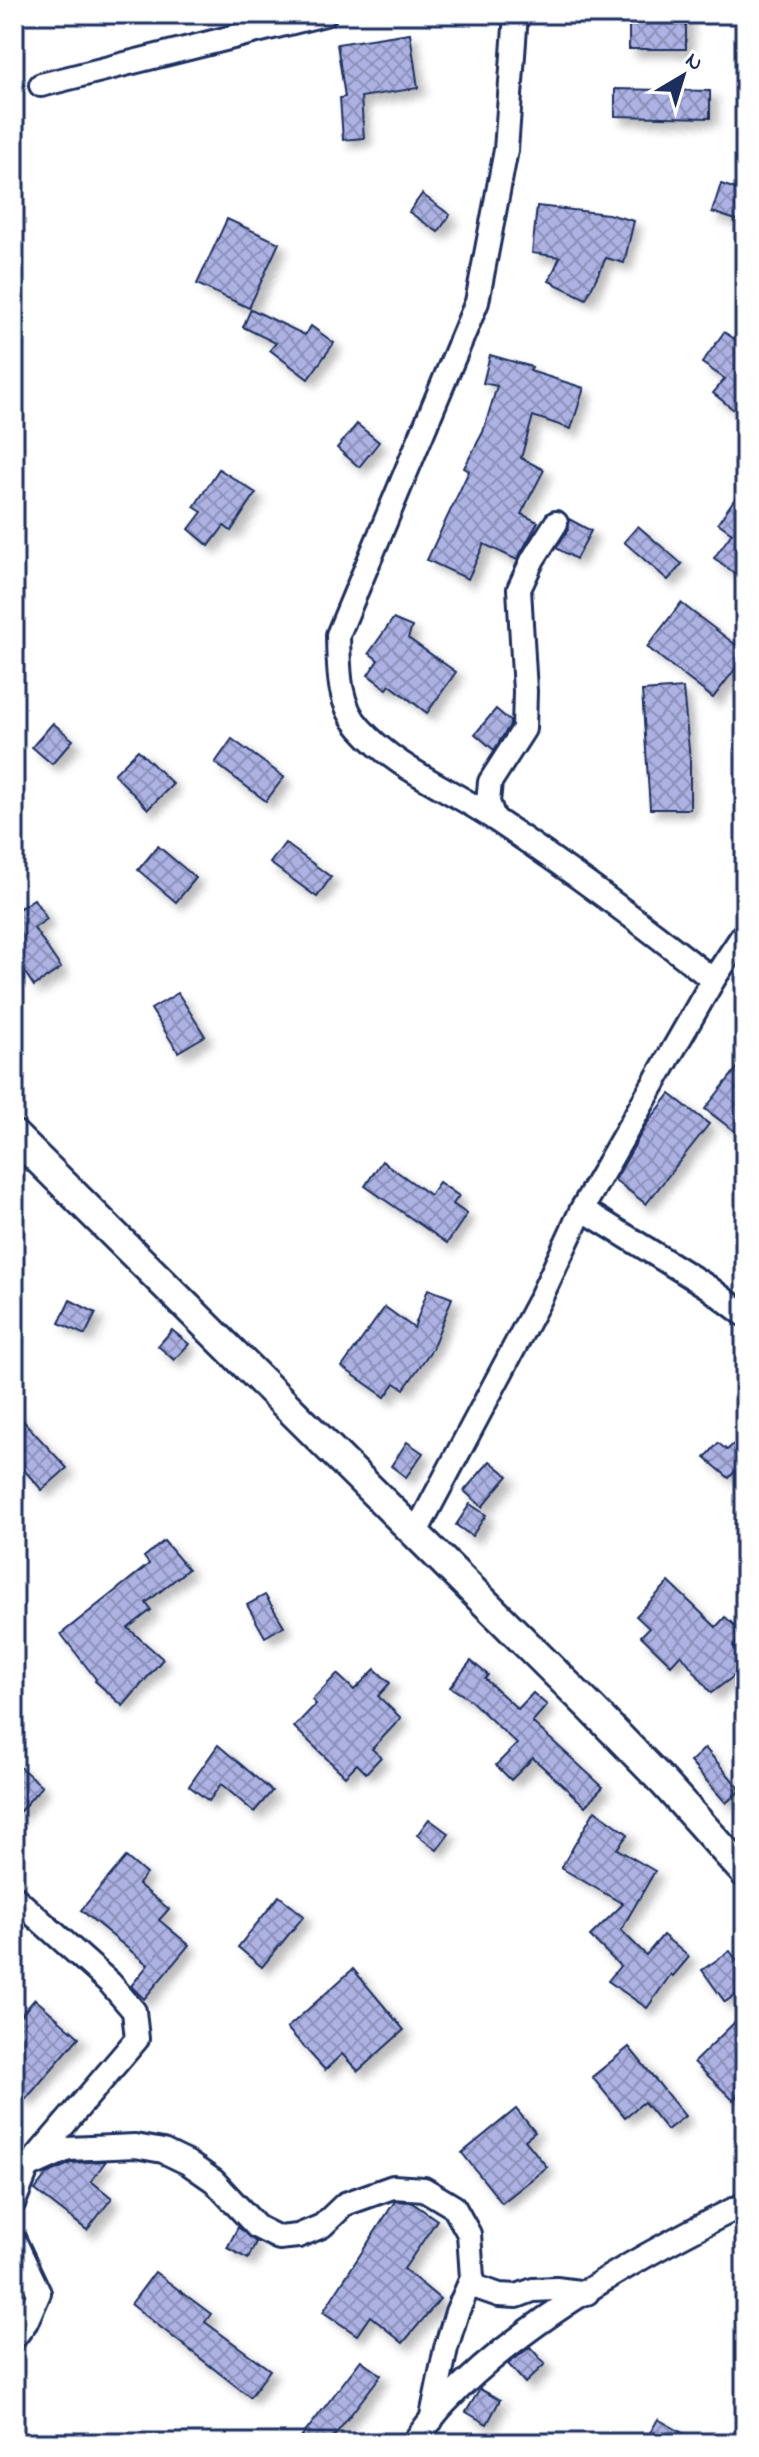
<svg xmlns="http://www.w3.org/2000/svg" width="759" height="2457" font-family="'Indie Flower',sans-serif">
	<style>
		.building { fill: url(#building-cross-hatch); stroke: #1b2f5e; stroke-width: 2; filter: url(#shadow) }
		.lines { fill: none; stroke-linecap: round; stroke-linejoin: round }
		.minor-casing { stroke: #1b2f5e; stroke-width: 28 }
		.tertiary-casing { stroke: #1b2f5e; stroke-width: 34 }
		.minor { stroke: #fff; stroke-width: 22 }
		.tertiary { stroke: #fff; stroke-width: 28 }
	</style>
	<defs>
		<pattern id="building-cross-hatch" width="8" height="8" patternUnits="userSpaceOnUse" patternTransform="scale(2)"><rect width="8" height="8" fill="#adb2e3"/><path d="M0 0l8 8M0 8l8-8" fill="none" stroke="#8c91bb"/></pattern>
		<filter id="shadow"><feDropShadow dx="7" dy="7" stdDeviation="4" flood-color="#0004"/></filter>
	</defs>
	<rect width="100%" height="100%" fill="#fff"/>
	<filter id="ink" filterUnits="userSpaceOnUse"><feTurbulence type="fractalNoise" baseFrequency=".0125" numOctaves="2"/><feDisplacementMap in="SourceGraphic" scale="16" xChannelSelector="R" yChannelSelector="G"/><feConvolveMatrix kernelMatrix="1 2 1 2 8 2 1 2 1" color-interpolation-filters="sRGB"/></filter>
	<g filter="url(#ink)">
		<g class="building">
			<rect x="629" y="14" width="57" height="35"/>
			<path d="M410 33 418 88 361 97 364 138 343 140 340 98 345 97 337 44Z"/>
			<path d="M615 89 710 91V118L615 116Z"/>
			<path d="M721 184 745 192V223L712 212Z"/>
			<path d="M422 194 450 215 438 232 409 212Z"/>
			<path d="M537 206 608 214 634 221 624 263 606 258 586 299 549 281 560 257 532 253Z"/>
			<path d="M227 219 279 243 249 308 197 284Z"/>
			<path d="M251 309 305 335 311 326 334 343 308 379 270 350 276 343 243 327Z"/>
			<path d="M724 332 745 346V419L713 393 725 379 702 363Z"/>
			<path d="M490 355 532 367 530 371 584 388 571 429 533 416 521 458 544 470 521 514 538 522 517 560 484 544 468 579 427 560 469 471 464 468 483 432 497 386 483 383Z"/>
			<path d="M357 424 379 442 359 467 337 448Z"/>
			<path d="M219 469 256 493 231 531 224 526 209 546 189 529 202 512 194 507Z"/>
			<path d="M745 484V581L714 558 732 533 718 523Z"/>
			<path d="M569 519 591 531 576 559 556 548 568 530Z"/>
			<path d="M638 526 682 564 668 580 624 542Z"/>
			<path d="M681 603 745 652V656L713 698 647 647Z"/>
			<path d="M393 619 412 627 408 638 456 672 427 713 390 685 387 689 368 675 378 660 369 653Z"/>
			<path d="M683 688 690 760V809H650L642 691Z"/>
			<path d="M496 709 510 721V725L494 750 475 734Z"/>
			<path d="M53 723 73 740 52 764 32 747Z"/>
			<path d="M232 739 284 777 266 801 215 763Z"/>
			<path d="M138 750 173 784 148 809 114 774Z"/>
			<path d="M285 843 331 877 317 897 270 863Z"/>
			<path d="M158 846 196 878 176 902 138 870Z"/>
			<path d="M14 898 20 908 34 899 47 919 34 928 61 968 34 986 14 956Z"/>
			<path d="M178 993 205 1036 178 1052 151 1009Z"/>
			<path d="M745 1058V1139L705 1109Z"/>
			<path d="M670 1094 709 1124 646 1204 615 1180 646 1125Z"/>
			<path d="M382 1161 430 1195 439 1182 459 1196 453 1204 467 1214 447 1243 365 1186Z"/>
			<path d="M428 1289 452 1298 432 1349 404 1389 395 1383 385 1397 342 1367 385 1307 414 1328Z"/>
			<path d="M70 1300 96 1313 85 1335 59 1323Z"/>
			<path d="M172 1330 189 1344 174 1360 158 1346Z"/>
			<path d="M14 1411 67 1468 42 1490 14 1459Z"/>
			<path d="M745 1434V1460L729 1478 705 1458 718 1443 727 1450Z"/>
			<path d="M407 1442 423 1453 406 1477 391 1466Z"/>
			<path d="M490 1461 508 1476 482 1507 464 1491Z"/>
			<path d="M470 1504 486 1515 472 1536 456 1525Z"/>
			<path d="M164 1541 188 1569 146 1603 151 1610 128 1628 163 1659 123 1706 95 1681 96 1679 61 1634 149 1564 144 1557Z"/>
			<path d="M669 1582 716 1627 725 1617 744 1634 733 1646 745 1662V1668L711 1693 681 1654 671 1665 641 1636 649 1628 636 1616Z"/>
			<path d="M265 1595 284 1626 265 1637 247 1605Z"/>
			<path d="M471 1661 488 1675 485 1679 518 1709 533 1693 547 1705 532 1722 603 1787 585 1806 533 1758 511 1780 496 1765 517 1744 469 1699 450 1687Z"/>
			<path d="M375 1669 390 1683 378 1696 401 1718 372 1749 381 1757 366 1773 357 1764 345 1776 294 1727 316 1704 312 1700 337 1674 354 1690Z"/>
			<path d="M218 1745 272 1791 254 1812 221 1784 209 1801 189 1786Z"/>
			<path d="M705 1748 741 1790 726 1803 690 1762Z"/>
			<path d="M14 1762 42 1786 14 1818Z"/>
			<path d="M595 1810 628 1834 617 1849 655 1871 621 1930 646 1955 663 1935 689 1957 673 1976 671 1974 647 2008 608 1981 620 1966 590 1936 623 1904 561 1868Z"/>
			<path d="M429 1819 449 1834 437 1850 417 1835Z"/>
			<path d="M126 1857 146 1874 138 1884 169 1909 159 1920 189 1945 144 1999 131 1986 148 1965 81 1910Z"/>
			<path d="M279 1896 304 1916 262 1967 238 1947Z"/>
			<path d="M730 1951 745 1971V1988L725 2002 702 1970Z"/>
			<path d="M353 1969 404 2030 358 2071 342 2054 325 2070 287 2028Z"/>
			<path d="M35 1999 79 2037 26 2099 14 2088V2023Z"/>
			<path d="M735 2022 745 2032V2087L733 2100 694 2062Z"/>
			<path d="M629 2047 685 2116 667 2130 644 2102 625 2117 592 2077Z"/>
			<path d="M516 2109 535 2132 525 2140 547 2167 502 2203 462 2153Z"/>
			<path d="M106 2161 91 2181 112 2198 87 2230 35 2190 47 2174 71 2163Z"/>
			<path d="M395 2201 411 2202 437 2220 404 2269 440 2299 403 2343 370 2316 357 2335 323 2312Z"/>
			<path d="M238 2227 256 2242 248 2259 227 2248Z"/>
			<path d="M155 2272 211 2314 205 2322 270 2370 250 2397 131 2304Z"/>
			<path d="M530 2347 545 2364 525 2383 508 2364Z"/>
			<path d="M361 2360 381 2375 329 2443H297Z"/>
			<path d="M480 2389 500 2400 487 2424 466 2412Z"/>
			<path d="M658 2419 700 2443H644Z"/>
		</g>
		<g class="lines">
			<defs>
				<g id="minor">
					<path d="M516 14 506 150 477 302 338 635C339 667 337 703 360 728 397 770 451 789 496 820 571 870 643 924 713 980"/>
					<path d="M41 85 325 14"/>
					<path d="M494 818 488 802 490 782 524 729 525 691 519 589 533 559 556 523"/>
					<path d="M582 1209 708 1287 745 1315"/>
					<path d="M415 1534 540 1299 582 1209 713 980 745 932"/>
					<path d="M14 1897 110 1983 134 2011 137 2039 28 2167 14 2202"/>
					<path d="M28 2167 68 2149 135 2146 163 2151 188 2163 214 2181 257 2227 279 2238 298 2236 322 2226 345 2204 393 2187 424 2189 454 2207 469 2234 472 2278 457 2312 446 2348 431 2421"/>
					<path d="M14 2240 39 2293 26 2322 14 2338"/>
					<path d="M472 2278 476 2287 499 2295 517 2296 533 2290 556 2289 587 2293"/>
					<path d="M413 2443C423 2430 433 2416 444 2404 521 2322 644 2253 745 2204"/>
				</g>
				<path id="tertiary" d="M14 1135 593 1710 664 1783 745 1873"/>
			</defs>
			<use href="#minor" class="minor-casing"/>
			<use href="#tertiary" class="tertiary-casing"/>
			<use href="#minor" class="minor"/>
			<use href="#tertiary" class="tertiary"/>
		</g>
	</g>
	<rect width="759" height="2457" fill="none" stroke="#fff" stroke-width="48"/>
	<rect x="24" y="24" width="711" height="2409" fill="none" stroke="#1b2f5e" stroke-width="3" filter="url(#ink)"/>
	<g transform="translate(683 76) rotate(38)" stroke="#ffffff" stroke-width="6" paint-order="stroke">
	<path d="M0-6L14 30L0 20L-14 30Z" fill="#1b2f5e"/>
	<text y="-12" font-size="22" font-weight="bold" text-anchor="middle" fill="#1b2f5e">N</text>
	</g>
</svg>
